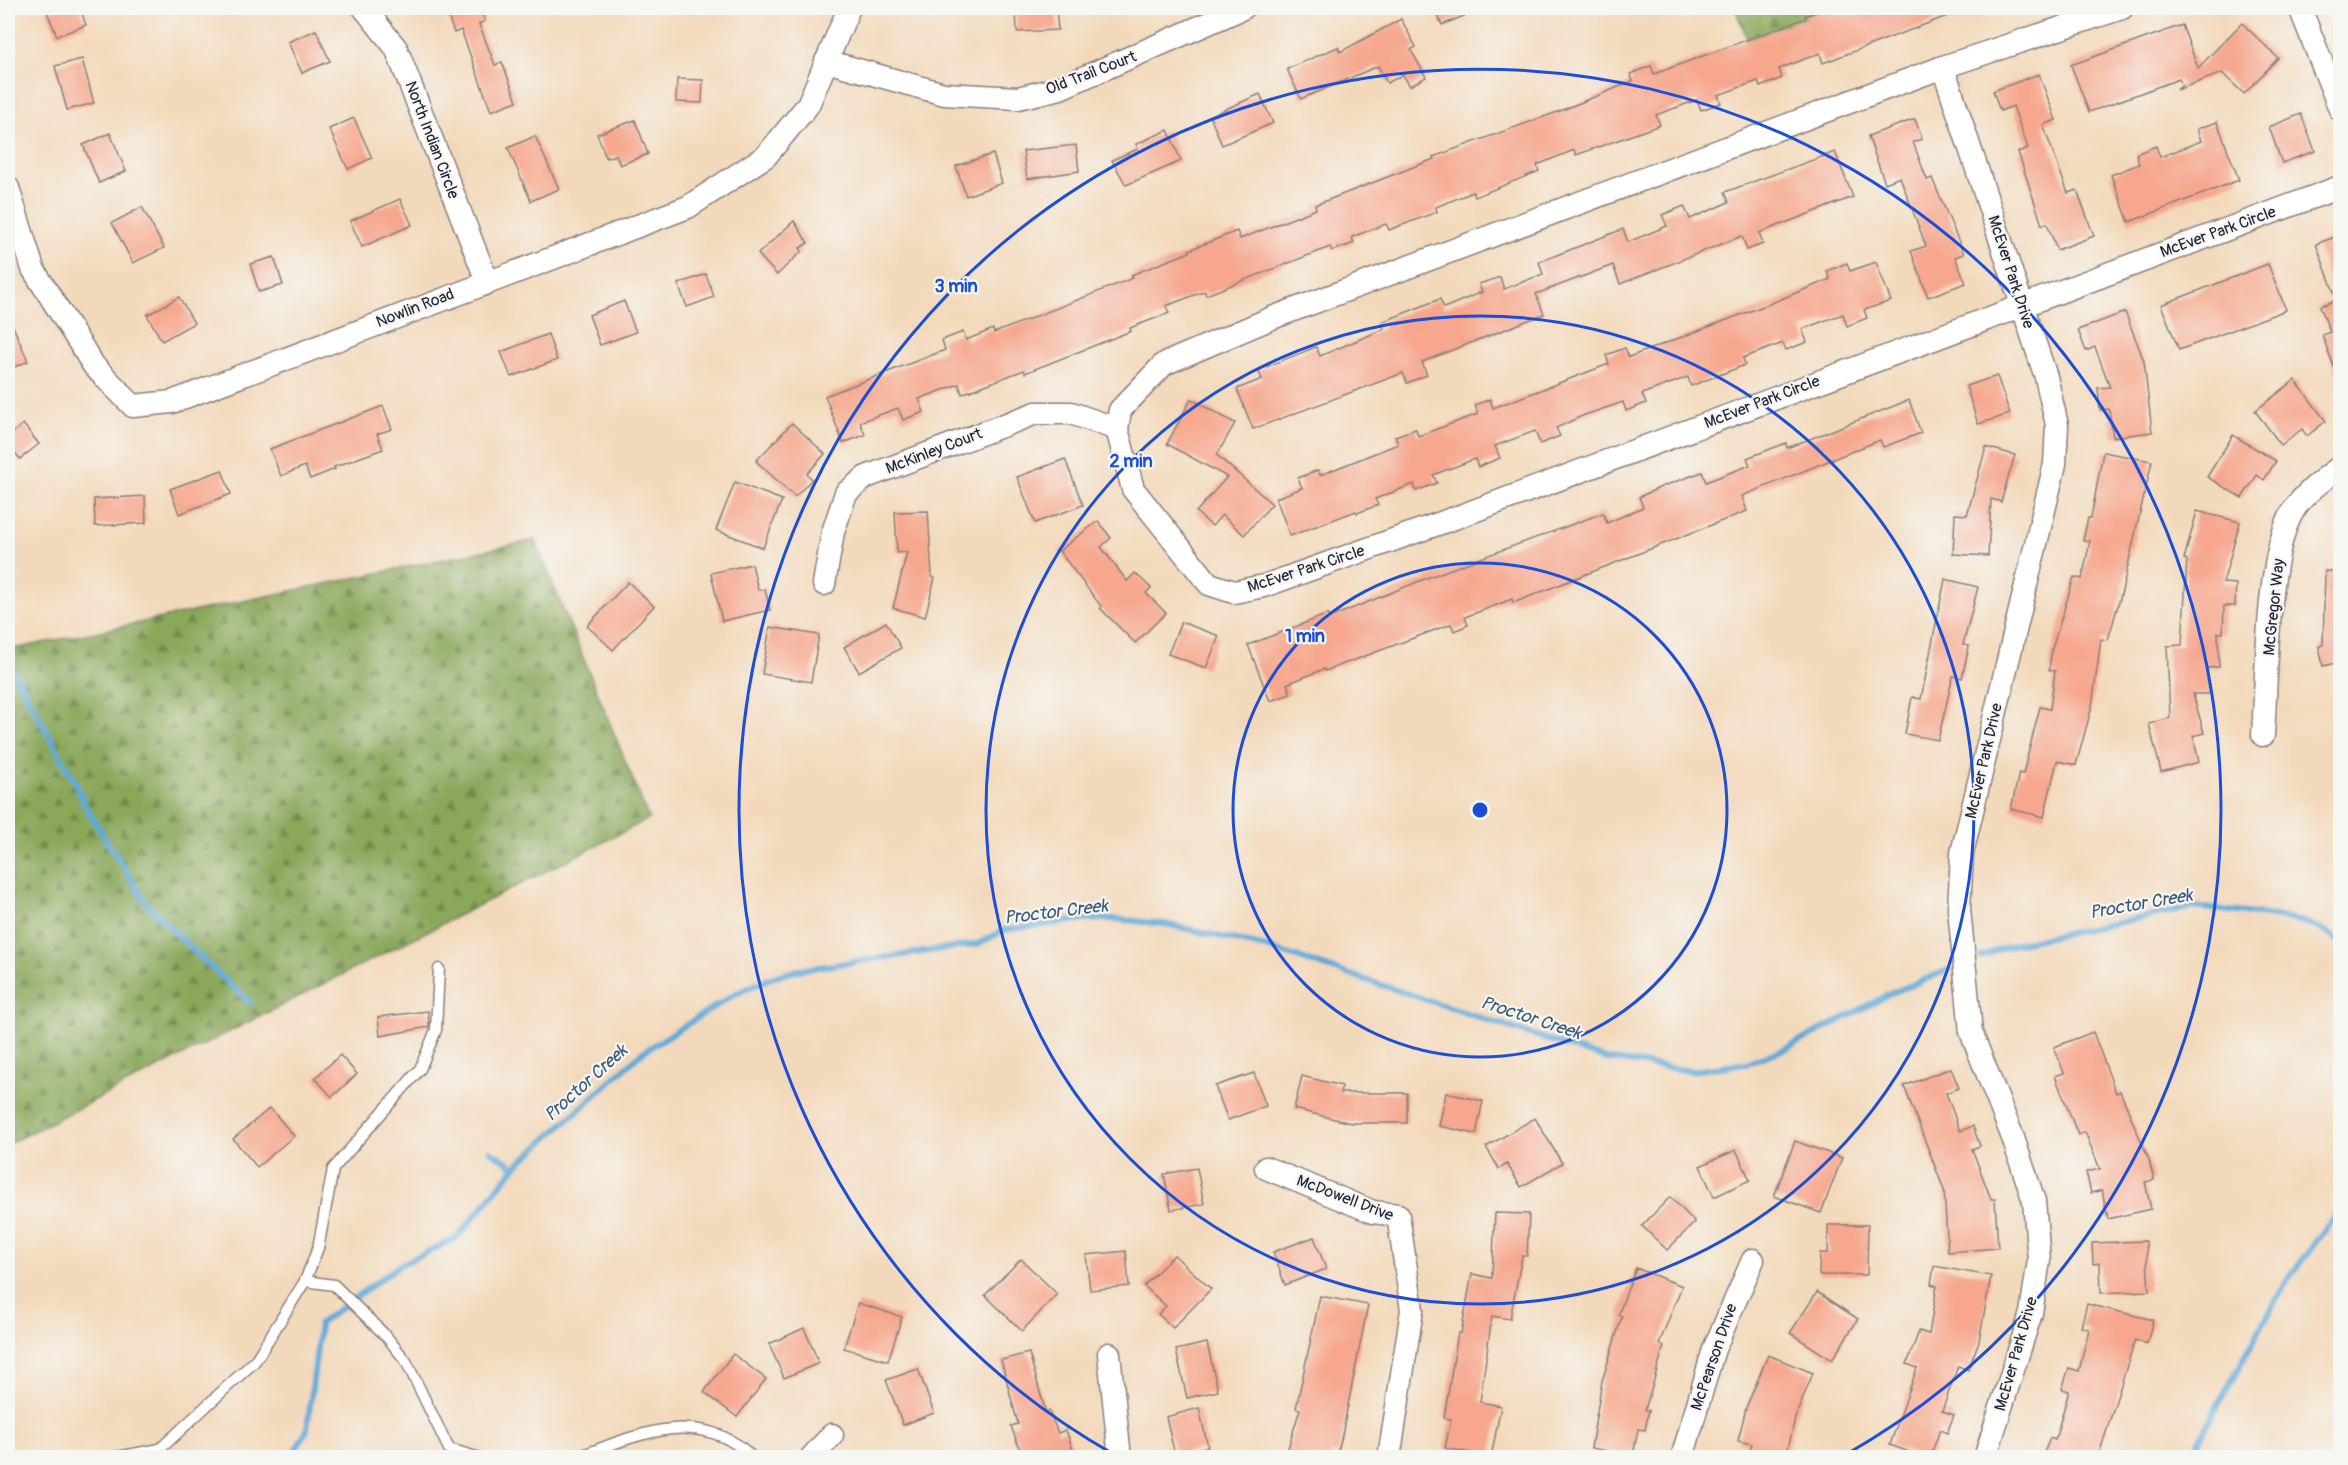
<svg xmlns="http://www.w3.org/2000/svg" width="2348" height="1465" font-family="Pangolin,sans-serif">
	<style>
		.forest { fill: url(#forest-firs); stroke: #56644a; stroke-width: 1.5 }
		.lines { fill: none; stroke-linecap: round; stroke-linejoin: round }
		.stream { stroke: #5fa9d7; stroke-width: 6 }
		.building { fill: #f6a78d }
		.service-casing { stroke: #8a7e7b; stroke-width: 13 }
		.minor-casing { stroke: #8a7e7b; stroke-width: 25 }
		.service { stroke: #fff; stroke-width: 10 }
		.minor { stroke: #fff; stroke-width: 22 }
		.ring { fill: none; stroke: #1d4ed8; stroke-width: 3 }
		.labels { text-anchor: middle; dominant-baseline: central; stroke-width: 4.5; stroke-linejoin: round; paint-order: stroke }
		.street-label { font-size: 16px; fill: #22223b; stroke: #f6f6f2 }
		.water-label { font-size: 18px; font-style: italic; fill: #3a5879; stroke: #f6f6f2 }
		.centre { fill: #1d4ed8; stroke: #f6f6f2; stroke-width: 3 }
		.ring-label { font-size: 18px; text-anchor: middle; font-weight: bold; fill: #1d4ed8; stroke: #f6f6f2; stroke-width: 4.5; stroke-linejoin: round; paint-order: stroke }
	</style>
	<defs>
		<pattern id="forest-firs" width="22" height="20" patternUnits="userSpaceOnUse" patternTransform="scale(1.5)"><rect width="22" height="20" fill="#8aa75a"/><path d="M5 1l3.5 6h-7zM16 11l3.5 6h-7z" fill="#70884c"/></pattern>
	</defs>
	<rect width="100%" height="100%" fill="#f6f6f2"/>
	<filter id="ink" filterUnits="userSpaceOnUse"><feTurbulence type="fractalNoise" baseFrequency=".0167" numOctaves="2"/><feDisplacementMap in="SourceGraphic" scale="12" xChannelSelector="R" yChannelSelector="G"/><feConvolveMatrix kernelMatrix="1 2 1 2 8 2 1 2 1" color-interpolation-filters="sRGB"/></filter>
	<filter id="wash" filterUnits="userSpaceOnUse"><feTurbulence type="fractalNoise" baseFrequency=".008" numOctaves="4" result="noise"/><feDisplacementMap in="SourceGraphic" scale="24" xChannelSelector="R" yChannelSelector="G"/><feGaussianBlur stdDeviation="1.35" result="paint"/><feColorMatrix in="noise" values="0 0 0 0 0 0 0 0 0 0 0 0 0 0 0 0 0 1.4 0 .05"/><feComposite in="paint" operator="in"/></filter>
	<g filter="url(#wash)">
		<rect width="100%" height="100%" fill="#f3d9bb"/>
		<g class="forest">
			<path d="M1735 8H1910L1755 60Z"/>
			<path d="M535 540 649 819 8 1144V650Z"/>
		</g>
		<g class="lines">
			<g class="stream">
				<path d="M8 662 75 782 85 806 146 903 209 966 250 1002"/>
				<path d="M1980 957 2015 944 2194 907 2274 916 2304 922 2326 931 2340 943"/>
				<path d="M490 1151 515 1167"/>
				<path d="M291 1458 307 1430 320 1323 400 1265 457 1238 515 1167 643 1052 735 994 773 977 798 970 978 944 1004 930 1079 920 1114 919 1165 924 1266 947 1606 1059 1693 1071 1747 1063 1785 1049 1892 993 1948 970"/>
				<path d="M2194 1458 2199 1440 2286 1282 2340 1209"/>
			</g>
		</g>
		<g id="blocks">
			<g class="building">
				<path d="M58 8H80L86 25 57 36 47 12Z"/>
				<path d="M463 8H480L485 21 479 24 495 65 502 62 517 101 491 111 461 30 454 33 447 13Z"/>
				<path d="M1016 8H1056L1058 30 1017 32Z"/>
				<path d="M1434 8H1483L1442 25Z"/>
				<path d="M1827 8 1966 9 1823 63 1820 53 1779 69 1782 78 1760 87 1758 81 1718 95 1721 103 1701 110 1697 100 1656 115 1660 125 1576 155 1574 150 1537 165 1539 171 1475 197 1473 192 1436 207 1437 212 1389 230 1386 224 1352 237 1354 243 1332 251 1330 247 1206 295 1205 291 1166 306 1169 313 1130 328 1131 331 1025 373 1024 370 962 394 959 384 919 399 924 412 903 420 898 408 860 422 865 435 843 443 825 396 945 350 942 340 963 332 966 340 993 329 994 333 1133 278 1131 275 1190 252 1189 250 1237 231 1240 239 1316 209 1315 205 1434 159 1433 157 1560 111 1633 81 1630 74 1651 66 1654 74 1806 18 1805 16Z"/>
				<path d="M1401 19 1416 47 1411 50 1426 77 1410 86 1403 75 1387 83 1378 66 1301 99 1287 69 1338 47 1340 52Z"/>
				<path d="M2242 23 2278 58 2244 94 2222 73 2177 90 2182 85 2179 79 2089 112 2071 65 2182 25 2198 68Z"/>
				<path d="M316 30 330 61 302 73 288 42Z"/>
				<path d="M82 59 94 103 67 110 55 66Z"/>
				<path d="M2039 74 2056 120 2043 125 2068 193 2077 190 2094 236 2057 250 2047 223 2042 225 2018 152 2028 148 2013 106 2000 111 1993 91Z"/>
				<path d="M677 79 703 80 702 103 676 102Z"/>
				<path d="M1260 94 1273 123 1222 145 1210 116Z"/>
				<path d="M2301 114 2315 151 2282 163 2269 127Z"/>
				<path d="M354 118 372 158 348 169 329 129Z"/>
				<path d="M1915 119 1922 139 1913 142 1927 180 1932 178 1964 254 1955 257 1966 283 1928 297 1911 251 1926 246 1900 177 1885 183 1868 136Z"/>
				<path d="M635 120 648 154 620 165 616 155 606 158 597 134Z"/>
				<path d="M2217 122 2239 180 2129 222 2111 175 2139 164 2136 154 2156 146 2160 157 2201 141 2197 129Z"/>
				<path d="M1168 130 1181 161 1126 185 1112 160 1138 149 1136 144Z"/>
				<path d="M110 133 126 171 99 183 83 145Z"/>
				<path d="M535 136 559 189 531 201 508 148Z"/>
				<path d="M1076 145 1079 171 1027 179 1023 151Z"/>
				<path d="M1835 152 1853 197 1759 233 1763 244 1747 250 1742 236 1620 284 1613 265 1536 294 1544 314 1422 362 1427 375 1407 383 1403 373 1253 429 1237 389 1262 379 1258 370 1316 347 1320 356 1384 329 1382 322 1440 299 1444 308 1482 292 1479 284 1500 277 1504 289 1543 274 1539 262 1623 229 1628 242 1667 226 1662 215 1684 206 1690 219 1729 202 1725 192Z"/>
				<path d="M993 154 1002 183 966 196 956 166Z"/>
				<path d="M400 199 412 225 362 247 350 221Z"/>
				<path d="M142 207 164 248 133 263 112 223Z"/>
				<path d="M794 221 808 243 800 248 802 251 777 275 758 254Z"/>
				<path d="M2340 235V380H2339L2322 335 2330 332 2320 306 2337 300 2316 244Z"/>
				<path d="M274 257 283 285 259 292 250 264Z"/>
				<path d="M1876 262 1891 301 1864 310 1867 318 1847 326 1843 314 1802 329 1807 342 1786 350 1783 343 1743 358 1745 365 1691 386 1688 377 1642 394 1646 403 1626 411 1623 402 1582 416 1556 428 1560 436 1540 444 1535 431 1495 446 1500 458 1478 467 1475 459 1433 475 1437 483 1416 491 1414 484 1375 499 1378 505 1357 513 1356 511 1290 536 1276 498 1302 488 1298 478 1318 470 1320 475 1398 444 1395 436 1416 429 1418 436 1478 414 1475 405 1490 399 1493 408 1609 364 1606 355 1625 348 1629 357 1769 304 1830 279 1827 271 1847 263 1850 271Z"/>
				<path d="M2268 264 2286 310 2179 350 2161 305Z"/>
				<path d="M706 274 714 297 687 307 678 284Z"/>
				<path d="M179 297 194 323 162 341 147 315Z"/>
				<path d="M624 301 636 332 600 345 589 315Z"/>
				<path d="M2125 312 2144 361 2152 432 2113 437 2109 409 2100 410 2098 388 2110 387 2095 347 2086 351 2078 330Z"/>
				<path d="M8 315 28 361 8 370Z"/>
				<path d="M548 334 557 360 511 377 501 352Z"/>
				<path d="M1997 376 2010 414 1978 424 1966 386Z"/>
				<path d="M2295 380 2326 421 2307 436 2302 429 2281 445 2255 411Z"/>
				<path d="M1191 399 1235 423 1217 455 1272 504 1244 535 1222 515 1212 526 1196 512 1227 477 1167 444Z"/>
				<path d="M1909 400 1921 433 1883 447 1880 440 1742 496 1747 511 1513 603 1512 599 1465 617 1468 625 1454 631 1451 624 1325 671 1324 669 1287 684 1291 694 1270 701 1248 645 1328 614 1329 618 1432 576 1603 513 1607 523 1643 507 1639 497 1661 487 1702 472 1706 482 1750 465 1747 458 1786 443 1787 448Z"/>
				<path d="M383 406 392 429 377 434 383 449 334 467 335 469 310 479 305 466 281 476 270 449Z"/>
				<path d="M792 423 825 454 807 474 812 479 795 497 756 461Z"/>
				<path d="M23 424 39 444 20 459 8 444V437Z"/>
				<path d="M2233 435 2276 461 2264 480 2257 475 2242 498 2207 477Z"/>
				<path d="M1986 447 2015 455 2001 502 1991 499 1988 556 1953 554 1955 514 1967 515Z"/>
				<path d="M2103 452 2152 461 2122 591 2108 640 2101 639 2092 706 2076 765 2057 761 2044 817 2011 809 2019 773 2023 774 2040 707 2050 709 2055 671 2049 670 2052 649 2074 577 2082 579 2090 541 2083 540 2088 518H2091Z"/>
				<path d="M1065 459 1083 505 1035 523 1017 477Z"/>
				<path d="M222 470 231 494 179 514 170 489Z"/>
				<path d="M735 482 782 500 763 548 716 530Z"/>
				<path d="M145 496 146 523 95 526 94 499Z"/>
				<path d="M928 511 932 577 935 578 925 617 893 608 907 552 897 553 895 512Z"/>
				<path d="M2197 511 2240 522 2223 583 2236 584 2235 606H2224L2223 633H2218L2219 667 2207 668 2208 694H2193L2204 733 2193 736 2199 762 2161 772 2149 724 2170 718 2167 646 2182 645 2187 560 2184 559Z"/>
				<path d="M1098 521 1111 538 1101 547 1127 581 1135 573 1151 588 1146 593 1166 613 1135 643 1100 608 1101 606 1059 551Z"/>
				<path d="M752 564 758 590 765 589 770 610 722 621 711 573Z"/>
				<path d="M2325 571H2340V662L2323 666 2319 646 2323 645Z"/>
				<path d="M1945 579 1978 587 1963 645 1969 646 1962 678 1953 676 1938 740 1905 734 1912 697 1921 699Z"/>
				<path d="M628 582 654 606 613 650 587 626Z"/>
				<path d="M886 622 901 648 859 672 844 647Z"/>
				<path d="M1181 622 1219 636 1206 668 1168 654Z"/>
				<path d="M770 627 819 635 811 682 762 674Z"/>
				<path d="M428 1011 429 1027 380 1036 378 1017Z"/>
				<path d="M2093 1032 2116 1093 2120 1091 2149 1160 2154 1180 2145 1182 2151 1209 2108 1219 2102 1190 2091 1193 2086 1172 2100 1169 2085 1132 2078 1135 2055 1076 2064 1073 2054 1047Z"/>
				<path d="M340 1055 357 1074 332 1097 315 1078Z"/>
				<path d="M1951 1068 1959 1088 1946 1093 1960 1131 1973 1126 1980 1146 1972 1149 1991 1199H1995L1998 1248 1948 1252 1944 1190 1904 1086Z"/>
				<path d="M1254 1073 1266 1106 1228 1120 1215 1086Z"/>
				<path d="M1302 1076 1342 1086 1340 1093H1407V1123H1351L1294 1109Z"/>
				<path d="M1446 1093 1483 1101 1476 1134 1439 1126Z"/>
				<path d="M270 1108 294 1136 257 1167 233 1139Z"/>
				<path d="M1535 1118 1562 1163 1521 1187 1507 1164 1499 1169 1486 1147Z"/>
				<path d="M1795 1141 1842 1158 1821 1213 1774 1196Z"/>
				<path d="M1736 1150 1750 1180 1714 1197 1700 1166Z"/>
				<path d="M1197 1168 1204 1204 1171 1210 1164 1174Z"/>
				<path d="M1670 1197 1695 1222 1667 1250 1642 1226Z"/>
				<path d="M1495 1213 1529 1214 1527 1256H1522L1510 1319 1492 1316 1480 1402 1501 1406 1491 1457 1445 1448 1451 1419 1444 1418 1458 1333H1461L1472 1274 1492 1278Z"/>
				<path d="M1828 1225H1868L1867 1275H1819L1820 1253H1828Z"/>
				<path d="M1314 1237 1326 1269 1285 1285 1273 1252Z"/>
				<path d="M2146 1241 2149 1291 2101 1293 2100 1263 2093 1264 2092 1243Z"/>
				<path d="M1126 1251 1129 1286 1090 1290 1086 1255Z"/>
				<path d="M1174 1255 1211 1289 1173 1328 1158 1314 1166 1306 1144 1286Z"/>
				<path d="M1021 1259 1057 1294 1022 1331 985 1295Z"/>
				<path d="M1934 1266 1991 1276 1979 1341 1968 1370 1958 1366 1942 1411 1954 1415 1947 1433 1940 1430 1930 1458H1926L1890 1445 1917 1368 1907 1364 1919 1331 1929 1334 1937 1286 1931 1284Z"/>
				<path d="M1636 1268 1682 1286 1659 1344 1664 1346 1645 1410H1649L1645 1430 1638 1429 1633 1456 1591 1448 1602 1381 1622 1316 1618 1315Z"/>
				<path d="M1817 1292 1858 1319 1832 1360 1790 1333Z"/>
				<path d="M1320 1296 1368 1305 1341 1440 1337 1454 1330 1452 1328 1458H1285L1300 1409 1296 1408Z"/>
				<path d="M858 1303 902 1317 888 1361 844 1348Z"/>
				<path d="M2087 1304 2153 1320 2147 1344 2135 1340 2098 1458H2042L2050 1438 2055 1440 2069 1391 2062 1389 2069 1368 2079 1371 2089 1329 2081 1327Z"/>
				<path d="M804 1328 819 1363 784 1378 769 1344Z"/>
				<path d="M1207 1343 1218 1391 1187 1398 1176 1350Z"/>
				<path d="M1029 1353 1046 1413 1049 1411 1058 1433 1066 1430 1076 1458H1023L1011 1426 1018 1424 1001 1360Z"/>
				<path d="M733 1354 766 1379 737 1417 704 1392Z"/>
				<path d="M1768 1355 1813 1373 1795 1418 1786 1458H1748L1752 1444 1738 1441 1746 1408Z"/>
				<path d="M918 1369 934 1413 903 1425 886 1380Z"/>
				<path d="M1199 1408 1208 1447 1175 1455 1166 1417Z"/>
			</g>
		</g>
	</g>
	<g filter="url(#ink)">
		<use href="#blocks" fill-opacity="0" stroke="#8a7e7b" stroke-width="1.5"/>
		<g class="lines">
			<defs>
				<g id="service">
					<path d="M305 1281 318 1248 333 1169 420 1069 436 1030 439 969"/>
					<path d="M112 1458 160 1449 255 1361 305 1281 334 1285 386 1336 406 1361 449 1449 480 1458"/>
					<path d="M576 1458C635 1435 701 1405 753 1458"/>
				</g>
				<g id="minor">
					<path d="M364 8 396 48 487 281"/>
					<path d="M2122 8 1943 67 1272 318 1164 364 1120 410 1117 429 1133 489 1209 584 1234 592 1264 586 1463 515 2340 187"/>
					<path d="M2300 8 2340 109"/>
					<path d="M826 61 944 94 1018 98 1060 88 1243 8"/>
					<path d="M1943 67 2046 377 2057 425 2055 464 1962 853 1959 909 1971 1032 2013 1138 2034 1201 2039 1260 2031 1313 1985 1458"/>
					<path d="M8 188 33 269 94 366 133 406 172 402 688 207 766 156 808 105 849 8"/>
					<path d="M824 584 833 532 846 493 866 477 1036 413H1071L1117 429"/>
					<path d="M2263 735C2267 679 2266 556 2293 511 2304 493 2324 479 2340 467"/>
					<path d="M1266 1168 1373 1212 1398 1215 1412 1310 1389 1458"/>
					<path d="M1109 1354 1120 1458"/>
					<path d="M811 1458 832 1435"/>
					<path d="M1682 1458 1714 1349 1753 1260"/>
				</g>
			</defs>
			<use href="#service" class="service-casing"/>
			<use href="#minor" class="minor-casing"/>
			<use href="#service" class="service"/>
			<use href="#minor" class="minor"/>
		</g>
	</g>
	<g class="ring">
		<circle cx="1480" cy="810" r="247"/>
		<circle cx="1480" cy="810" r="494"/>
		<path d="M1115 1455A741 741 0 1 1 1845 1455"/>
	</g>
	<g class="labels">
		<g class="street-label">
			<text transform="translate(1091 73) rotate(-21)">Old Trail Court</text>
			<text transform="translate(432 140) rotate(69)">North Indian Circle</text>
			<text transform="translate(2218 232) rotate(-20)">McEver Park Circle</text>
			<text transform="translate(2011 272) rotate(72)">McEver Park Drive</text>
			<text transform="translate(415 308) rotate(-21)">Nowlin Road</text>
			<text transform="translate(1762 402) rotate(-21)">McEver Park Circle</text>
			<text transform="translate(934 451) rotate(-21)">McKinley Court</text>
			<text transform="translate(1306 569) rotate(-18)">McEver Park Circle</text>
			<text transform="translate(2274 607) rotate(-84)">McGregor Way</text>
			<text transform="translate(1984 761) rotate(-77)">McEver Park Drive</text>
			<text transform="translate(1345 1198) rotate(21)">McDowell Drive</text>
			<text transform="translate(2016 1354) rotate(-74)">McEver Park Drive</text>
			<text transform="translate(1714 1357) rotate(-71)">McPearson Drive</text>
		</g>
		<g class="water-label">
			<text transform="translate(2141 904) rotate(-10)">Proctor Creek</text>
			<text transform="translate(1056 912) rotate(-7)">Proctor Creek</text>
			<text transform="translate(1531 1018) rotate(18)">Proctor Creek</text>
			<text transform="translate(586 1083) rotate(-42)">Proctor Creek</text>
		</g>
	</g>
	<circle cx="1480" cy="810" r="9" class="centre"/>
	<g class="ring-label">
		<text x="956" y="292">3 min</text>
		<text x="1131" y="467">2 min</text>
		<text x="1305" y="642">1 min</text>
	</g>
	<rect width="2348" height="1465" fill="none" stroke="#f6f6f2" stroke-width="30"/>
</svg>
